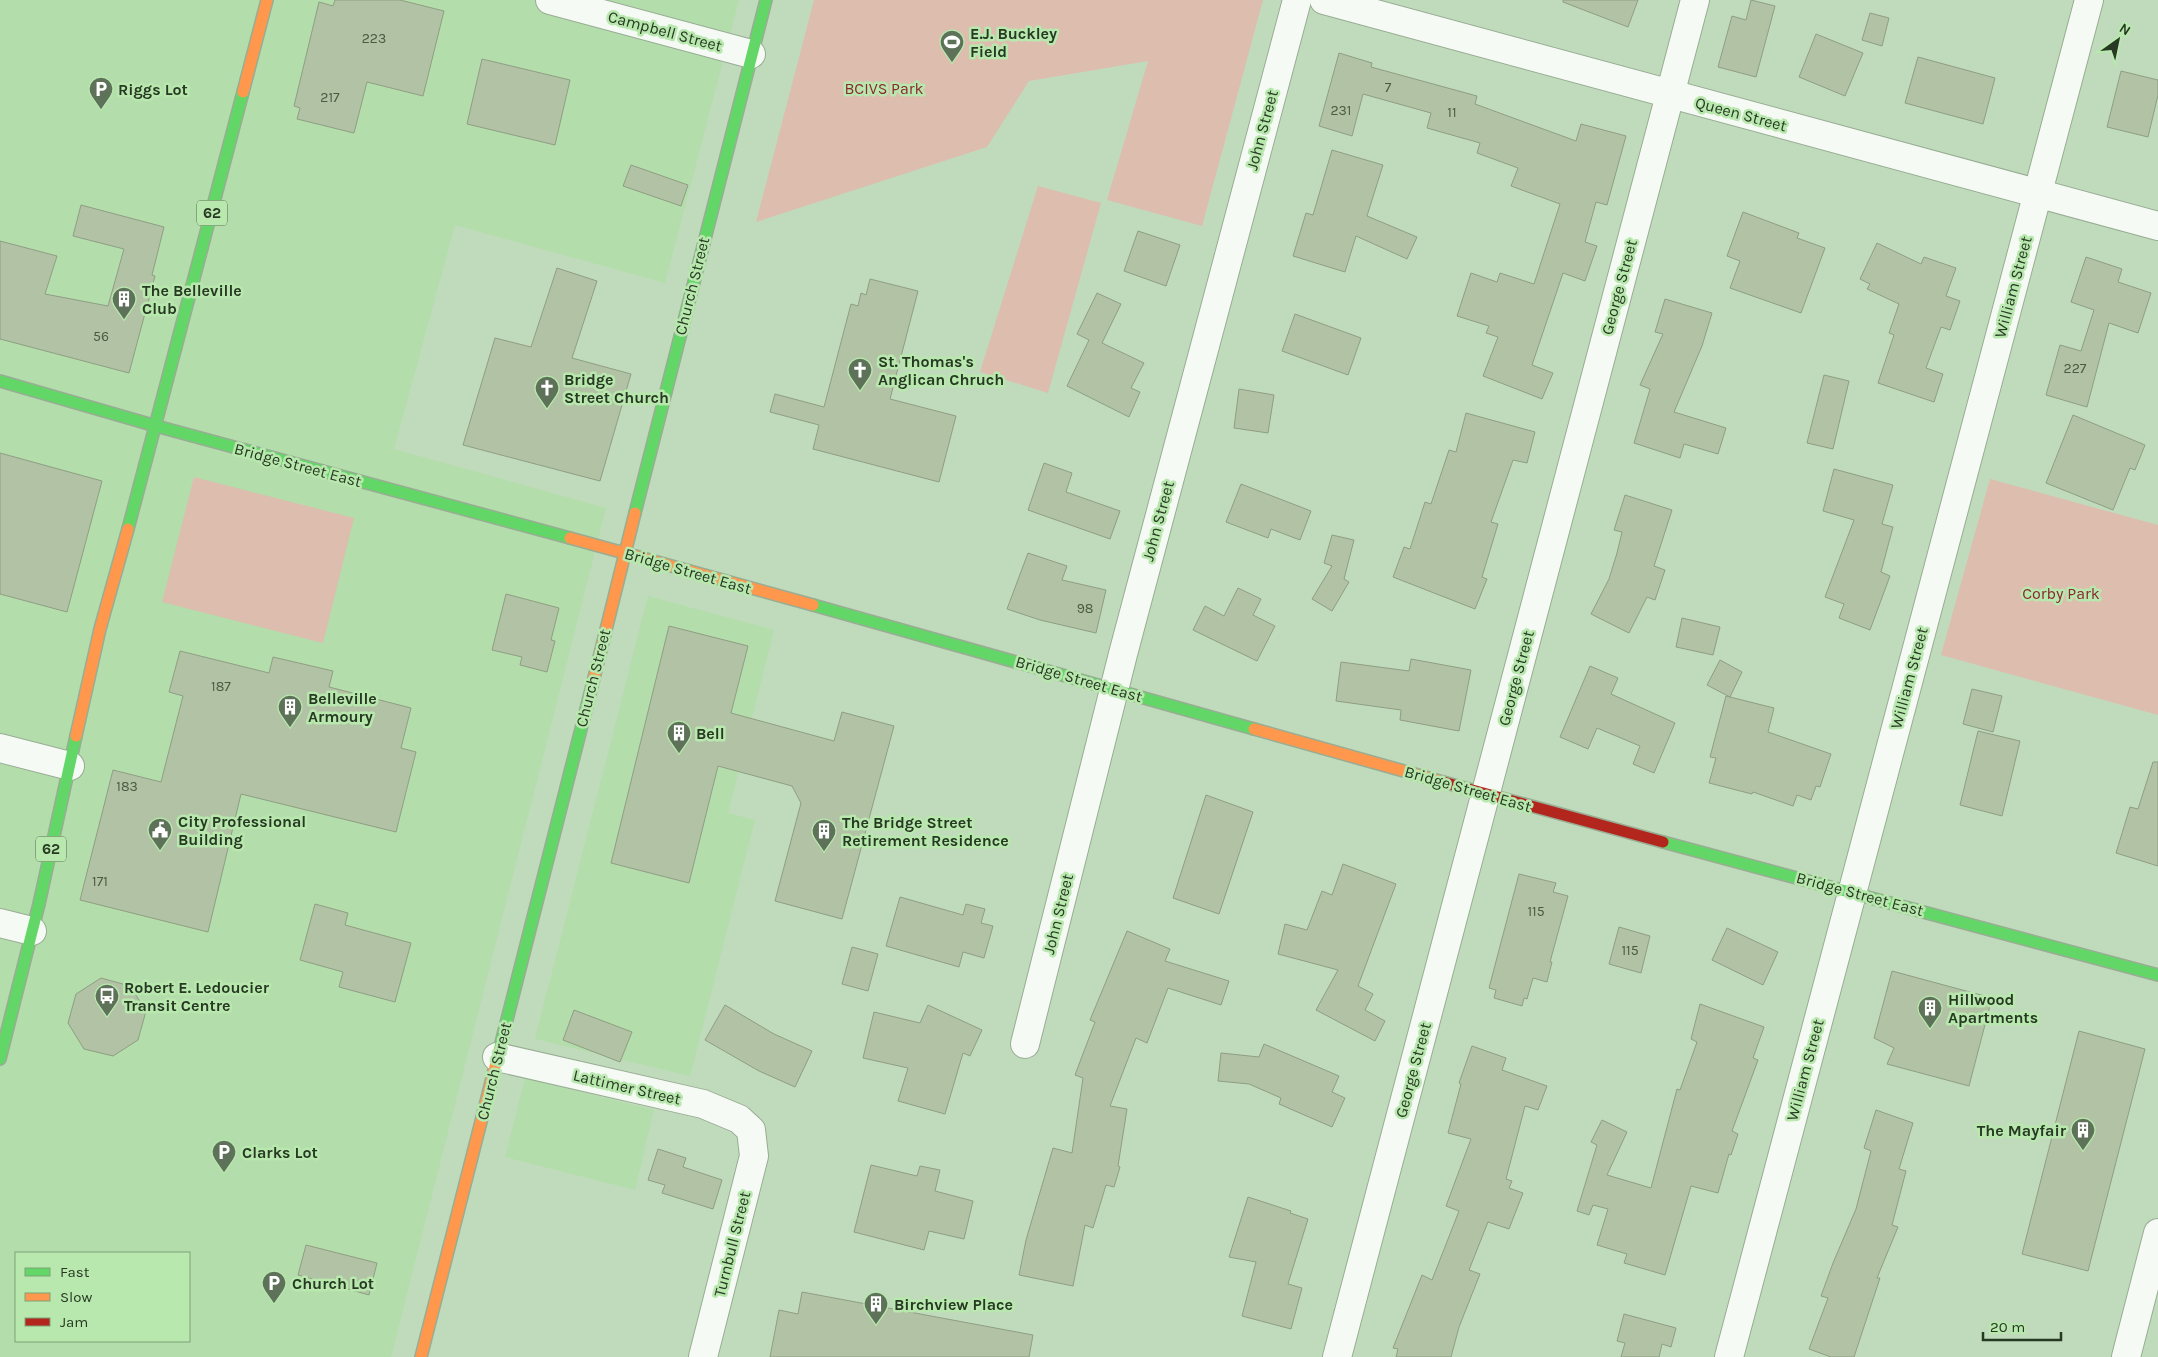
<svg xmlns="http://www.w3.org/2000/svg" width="2158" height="1357" font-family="Karla,sans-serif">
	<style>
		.built { fill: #b3ddab; fill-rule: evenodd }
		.green { fill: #dcbdae }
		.building { fill: #b2c2a4; stroke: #8f9e83 }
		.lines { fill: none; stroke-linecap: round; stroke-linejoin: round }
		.street-casing { stroke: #98ad94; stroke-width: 30 }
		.fast-casing { stroke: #98ad94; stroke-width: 14 }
		.slow-casing { stroke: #98ad94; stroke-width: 14 }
		.jam-casing { stroke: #98ad94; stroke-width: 14 }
		.street { stroke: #f6faf5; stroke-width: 28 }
		.fast { stroke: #63d668; stroke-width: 11 }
		.slow { stroke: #ff974d; stroke-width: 11 }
		.jam { stroke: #b3261e; stroke-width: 11 }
		.labels { text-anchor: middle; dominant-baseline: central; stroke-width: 5; stroke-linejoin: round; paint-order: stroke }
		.number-label { font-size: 14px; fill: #4a5b43 }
		.shield { fill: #b8e8ae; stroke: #526e4d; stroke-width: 1 }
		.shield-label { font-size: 15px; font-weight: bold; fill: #273923 }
		.street-label { font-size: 16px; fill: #273923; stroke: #b8e8ae }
		.poi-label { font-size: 16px; font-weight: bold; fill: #273923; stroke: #b8e8ae; text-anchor: start }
		.park-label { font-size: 16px; fill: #8c262f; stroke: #b8e8ae }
	</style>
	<rect width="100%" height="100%" fill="#c0dbbb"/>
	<g class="built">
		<path d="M0 0H739L665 283 455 225 394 449 606 508 391 1357H0ZM16 1253H189V1341H16Z"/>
		<path d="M648 596 774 630 728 813 755 820 690 1076 535 1039Z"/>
		<path d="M525 1078 654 1110 635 1190 505 1157Z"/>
	</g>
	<g class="green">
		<path d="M814 0H1263L1202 226 1107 200 1148 61 1029 81 987 147 756 222Z"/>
		<path d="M1038 186 1101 203 1048 393 980 372Z"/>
		<path d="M194 477 354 518 323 643 162 602Z"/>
		<path d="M1990 479 2158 525V715L1941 655Z"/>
	</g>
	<g class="building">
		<path d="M335 0H400L444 11 423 96 367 82 354 133 297 119 300 108 294 106 319 2 333 6Z"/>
		<path d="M1563 0H1638L1628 27 1563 2Z"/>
		<path d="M1751 0 1775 6 1756 77 1718 67 1732 16 1746 20Z"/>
		<path d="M1870 13 1889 18 1882 46 1862 40Z"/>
		<path d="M1816 34 1863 53 1845 96 1799 77Z"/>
		<path d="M1339 53 1372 63 1371 67 1477 96 1475 104 1576 141 1581 124 1626 136 1607 205 1596 202 1585 242 1597 246 1585 281 1563 273 1532 365 1553 373 1542 399 1483 376 1498 337 1486 333 1489 326 1457 316 1471 273 1497 282 1500 273 1534 284 1560 204 1511 186 1518 168 1477 153 1480 143 1427 128 1431 113 1363 94 1352 136 1319 126Z"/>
		<path d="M1918 57 1995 78 1983 124 1905 103Z"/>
		<path d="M482 59 570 80 555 145 467 124Z"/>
		<path d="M2121 71 2158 80V95L2148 137 2107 127Z"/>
		<path d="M1332 150 1383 165 1367 216 1417 237 1407 259 1356 236 1345 272 1293 256 1306 213 1313 215Z"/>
		<path d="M631 165 688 185 681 206 623 186Z"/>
		<path d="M81 205 164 227 152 275 155 276 129 373 0 339V241L57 256 45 294 108 306 124 249 73 236Z"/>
		<path d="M1743 212 1799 233 1797 238 1825 248 1801 313 1730 288 1740 261 1727 256Z"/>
		<path d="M1138 231 1180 245 1166 286 1124 271Z"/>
		<path d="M1877 243 1921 264 1924 257 1956 268 1946 296 1960 301 1950 330 1941 327 1926 368 1943 374 1934 402 1878 383 1894 335 1889 333 1899 304 1867 289 1870 284 1860 279Z"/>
		<path d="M2086 257 2122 269 2118 282 2151 293 2138 333 2109 323 2087 407 2046 395 2060 345 2081 351 2094 310 2071 302Z"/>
		<path d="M557 268 597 281 572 358 631 374 600 481 463 445 495 338 531 347Z"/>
		<path d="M870 279 918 291 890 399 956 416 939 482 813 449 819 425 770 412 775 394 824 407 851 304 858 306 861 293 866 295Z"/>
		<path d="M1097 293 1121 304 1102 343 1144 363 1131 388 1140 392 1129 417 1067 386 1089 340 1077 334Z"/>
		<path d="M1665 299 1712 313 1702 346 1674 412 1726 428 1718 454 1684 444 1680 458 1634 443 1650 389 1640 385 1663 334 1655 332Z"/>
		<path d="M1295 314 1361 338 1348 375 1282 351Z"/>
		<path d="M1824 375 1849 381 1833 449 1807 443Z"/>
		<path d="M1239 389 1274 395 1268 433 1234 428Z"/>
		<path d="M1466 413 1535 432 1527 463 1513 460 1491 522 1498 524 1482 577 1487 579 1475 609 1393 577 1404 547 1410 549 1425 502 1431 504 1449 450 1456 452Z"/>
		<path d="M2073 415 2145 445 2135 470 2130 468 2113 510 2046 483Z"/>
		<path d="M0 453 102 481 67 612 0 594Z"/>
		<path d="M1044 463 1072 473 1066 492 1120 511 1110 539 1028 510Z"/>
		<path d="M1834 469 1893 485 1882 524 1893 527 1881 572 1890 576 1870 630 1839 618 1844 604 1825 597 1854 520 1823 511Z"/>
		<path d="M1241 484 1311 511 1300 540 1271 529 1268 538 1226 522Z"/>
		<path d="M1625 495 1672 510 1654 566 1665 570 1655 600 1647 597 1629 633 1591 614 1609 579 1617 553 1622 532 1614 530Z"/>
		<path d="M1332 535 1354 540 1344 579 1349 582 1332 611 1312 599 1332 566 1324 563Z"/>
		<path d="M1028 553 1067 566 1062 580 1106 590 1096 633 1040 620 1007 609Z"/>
		<path d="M1238 588 1261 599 1253 615 1275 626 1257 661 1193 630 1205 606 1224 616Z"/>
		<path d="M506 594 559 608 551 640 555 641 547 672 520 665 522 657 492 650Z"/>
		<path d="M1682 618 1720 627 1713 655 1676 647Z"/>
		<path d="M669 626 748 646 731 713 834 741 842 712 894 726 842 919 775 901 801 803 792 786 718 766 689 883 611 863Z"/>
		<path d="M180 651 269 673 273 657 333 671 329 687 411 708 401 748 416 752 396 832 241 794 208 932 80 900 113 770 161 782 183 696 169 692Z"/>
		<path d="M1411 659 1471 670 1459 731 1400 720 1401 710 1336 701 1341 662 1409 671Z"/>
		<path d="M1720 660 1742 672 1730 697 1707 685Z"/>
		<path d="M1590 666 1618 678 1611 694 1675 723 1654 773 1633 764 1640 746 1597 728 1588 749 1560 737Z"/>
		<path d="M1972 689 2002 696 1993 732 1963 724Z"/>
		<path d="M1726 696 1774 708 1768 732 1831 754 1820 787 1816 786 1811 800 1797 795 1793 806 1753 792 1752 794 1709 783 1716 758 1710 757Z"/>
		<path d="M1978 731 2020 741 2002 816 1960 805Z"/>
		<path d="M2153 762H2158V866L2116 853 2130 807 2138 809Z"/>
		<path d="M1206 795 1253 812 1219 914 1173 898Z"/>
		<path d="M1343 864 1396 884 1358 986 1373 994 1365 1010 1385 1021 1375 1041 1316 1010 1338 970 1278 954 1285 924 1307 930 1322 891 1332 895Z"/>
		<path d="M1519 874 1556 883 1553 892 1568 896 1550 962H1552L1547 982 1533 978 1527 999 1524 998 1522 1006 1494 998 1496 990 1489 988Z"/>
		<path d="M900 897 963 915 966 904 985 909 981 923 993 926 984 958 963 952 959 967 886 946Z"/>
		<path d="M315 904 348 913 345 925 411 943 395 1002 339 987 343 972 300 960Z"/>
		<path d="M1619 927 1650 936 1641 973 1609 964Z"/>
		<path d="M1727 928 1778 952 1763 985 1712 960Z"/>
		<path d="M1127 931 1170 949 1165 961 1229 981 1221 1005 1168 988 1147 1043 1136 1038 1110 1106 1127 1109 1118 1166 1120 1167 1114 1187 1106 1185 1093 1228 1085 1225 1073 1286 1019 1275 1026 1240 1053 1148 1072 1153 1083 1078 1075 1075 1095 1022 1090 1020Z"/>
		<path d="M852 947 878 954 868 991 842 984Z"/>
		<path d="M1892 971 1992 998 1969 1086 1887 1064 1894 1048 1874 1038Z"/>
		<path d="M101 978 130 986 146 1011 138 1040 113 1056 84 1049 68 1023 76 994Z"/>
		<path d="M1700 1004 1764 1027 1753 1058 1758 1060 1732 1131 1738 1134 1731 1155 1729 1154 1718 1193 1691 1186 1665 1275 1624 1263 1627 1254 1597 1245 1608 1209 1593 1205 1589 1215 1577 1211 1597 1145 1591 1142 1602 1120 1627 1132 1607 1175 1651 1188 1677 1089 1680 1090 1697 1042 1691 1039Z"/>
		<path d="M725 1005 774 1034 812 1051 795 1087 759 1071 705 1040Z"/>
		<path d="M928 1005 982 1030 970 1056 963 1053 945 1114 898 1101 908 1068 863 1058 874 1012 920 1023Z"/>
		<path d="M574 1010 632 1032 620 1062 563 1040Z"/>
		<path d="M2079 1031 2145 1049 2088 1271 2022 1254Z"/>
		<path d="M1264 1044 1339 1076 1332 1092 1345 1098 1332 1127 1279 1104 1281 1098 1249 1084 1218 1081 1221 1053 1259 1057Z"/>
		<path d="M1472 1046 1506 1058 1502 1070 1547 1086 1538 1110 1525 1106 1506 1179 1512 1181 1509 1188 1523 1193 1509 1229 1488 1222 1469 1270 1480 1274 1459 1327 1451 1357H1396L1398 1349 1393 1348 1422 1275 1432 1280 1459 1211 1446 1206 1471 1139 1448 1133 1461 1084 1459 1083Z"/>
		<path d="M1876 1110 1913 1123 1899 1169 1906 1171 1892 1225 1898 1227 1877 1278H1880L1854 1357H1831L1809 1349 1828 1298 1821 1296 1833 1263 1856 1209 1871 1151 1864 1148Z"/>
		<path d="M658 1149 686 1158 683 1167 722 1180 713 1209 662 1193 665 1185 648 1180Z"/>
		<path d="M871 1165 917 1176 920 1166 940 1170 935 1191 973 1201 964 1239 929 1231 924 1250 854 1232Z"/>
		<path d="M1248 1197 1291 1211 1290 1213 1308 1219 1288 1284 1302 1288 1291 1329 1242 1316 1256 1262 1229 1257Z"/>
		<path d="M306 1245 377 1263 369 1295 298 1275Z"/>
		<path d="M802 1292 1033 1335 1029 1357H770L779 1310 798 1314Z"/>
		<path d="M1624 1314 1676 1328 1671 1347 1662 1344 1659 1357H1621L1625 1343 1617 1341Z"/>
	</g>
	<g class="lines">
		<defs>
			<g id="street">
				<path d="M550 0 751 54"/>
				<path d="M1324 0 2158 226"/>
				<path d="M0 748 70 766"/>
				<path d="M0 923 32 931"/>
				<path d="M1025 1044 1123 654 1297 0"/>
				<path d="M497 1057 703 1104 739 1119 751 1130 754 1156 703 1357"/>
				<path d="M1337 1357 1695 0"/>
				<path d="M1729 1357 2089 0"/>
				<path d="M2126 1357 2158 1233"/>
			</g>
			<g id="fast">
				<path d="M0 381 156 426 570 538"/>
				<path d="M635 513 766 0"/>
				<path d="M128 529 243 92"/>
				<path d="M813 605 1254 729"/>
				<path d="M1663 842 2158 975"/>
				<path d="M499 1051 593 682"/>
				<path d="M0 1059 39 904 76 736"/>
			</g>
			<g id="slow">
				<path d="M243 92 267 0"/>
				<path d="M570 538 813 605"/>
				<path d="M593 682 635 513"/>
				<path d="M1254 729 1443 782"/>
				<path d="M76 736 100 629 128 529"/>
				<path d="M421 1357 499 1051"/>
			</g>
			<path id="jam" d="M1443 782 1663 842"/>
		</defs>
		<use href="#street" class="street-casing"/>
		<use href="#fast" class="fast-casing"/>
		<use href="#slow" class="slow-casing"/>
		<use href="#jam" class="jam-casing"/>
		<use href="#street" class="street"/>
		<use href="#fast" class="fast"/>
		<use href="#slow" class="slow"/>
		<use href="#jam" class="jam"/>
	</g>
	<defs>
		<symbol id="stadium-pin" viewBox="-11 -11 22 30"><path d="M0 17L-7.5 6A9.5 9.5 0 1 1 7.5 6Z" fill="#5d7258" stroke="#b8e8ae"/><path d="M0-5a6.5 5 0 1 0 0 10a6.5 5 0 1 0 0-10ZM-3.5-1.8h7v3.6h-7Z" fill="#fff"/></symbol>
		<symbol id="parking-pin" viewBox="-11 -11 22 30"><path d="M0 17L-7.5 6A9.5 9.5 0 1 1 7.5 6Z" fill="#5d7258" stroke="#b8e8ae"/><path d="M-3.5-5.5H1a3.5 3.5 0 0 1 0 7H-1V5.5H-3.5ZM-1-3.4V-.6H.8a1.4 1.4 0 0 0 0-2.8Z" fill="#fff"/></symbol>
		<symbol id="building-pin" viewBox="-11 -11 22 30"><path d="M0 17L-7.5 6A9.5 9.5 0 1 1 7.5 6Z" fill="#5d7258" stroke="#b8e8ae"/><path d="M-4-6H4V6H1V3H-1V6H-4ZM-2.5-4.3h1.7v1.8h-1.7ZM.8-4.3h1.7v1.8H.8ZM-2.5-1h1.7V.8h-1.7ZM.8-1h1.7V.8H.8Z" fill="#fff"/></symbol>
		<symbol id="church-pin" viewBox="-11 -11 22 30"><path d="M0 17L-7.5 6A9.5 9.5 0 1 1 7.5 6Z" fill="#5d7258" stroke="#b8e8ae"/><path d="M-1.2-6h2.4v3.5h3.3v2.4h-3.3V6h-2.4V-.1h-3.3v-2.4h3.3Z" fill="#fff"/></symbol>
		<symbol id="civic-pin" viewBox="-11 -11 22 30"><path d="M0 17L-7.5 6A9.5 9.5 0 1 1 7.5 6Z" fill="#5d7258" stroke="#b8e8ae"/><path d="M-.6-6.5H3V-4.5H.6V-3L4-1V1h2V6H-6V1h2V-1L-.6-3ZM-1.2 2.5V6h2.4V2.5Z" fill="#fff"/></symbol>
		<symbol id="bus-pin" viewBox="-11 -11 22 30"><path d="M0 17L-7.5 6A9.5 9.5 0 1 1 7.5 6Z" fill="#5d7258" stroke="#b8e8ae"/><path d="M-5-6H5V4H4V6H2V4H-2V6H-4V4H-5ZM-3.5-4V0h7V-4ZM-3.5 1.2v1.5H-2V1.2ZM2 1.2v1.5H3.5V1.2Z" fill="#fff"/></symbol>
	</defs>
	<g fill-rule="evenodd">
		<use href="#stadium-pin" x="938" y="28" width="28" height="38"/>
		<use href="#parking-pin" x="87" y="75" width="28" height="38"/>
		<use href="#building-pin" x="110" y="285" width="28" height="38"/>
		<use href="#church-pin" x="846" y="356" width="28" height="38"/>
		<use href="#church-pin" x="533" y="374" width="28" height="38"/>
		<use href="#building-pin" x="276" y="693" width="28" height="38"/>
		<use href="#building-pin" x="665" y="719" width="28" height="38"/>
		<use href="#civic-pin" x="146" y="816" width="28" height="38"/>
		<use href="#building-pin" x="810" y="817" width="28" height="38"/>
		<use href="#bus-pin" x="93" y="982" width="28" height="38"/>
		<use href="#building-pin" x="1916" y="994" width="28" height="38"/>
		<use href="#building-pin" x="2069" y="1116" width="28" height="38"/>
		<use href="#parking-pin" x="210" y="1138" width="28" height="38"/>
		<use href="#parking-pin" x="260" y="1269" width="28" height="38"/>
		<use href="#building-pin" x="862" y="1290" width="28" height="38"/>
	</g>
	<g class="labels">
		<g class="number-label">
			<text x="374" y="38">223</text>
			<text x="1388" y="87">7</text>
			<text x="330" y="97">217</text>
			<text x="1341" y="110">231</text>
			<text x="1452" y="112">11</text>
			<text x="101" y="336">56</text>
			<text x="2075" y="368">227</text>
			<text x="1085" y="608">98</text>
			<text x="221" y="686">187</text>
			<text x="127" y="786">183</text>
			<text x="100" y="881">171</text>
			<text x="1536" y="911">115</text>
			<text x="1630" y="950">115</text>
		</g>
		<g class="shield">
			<rect x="197" y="200.5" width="30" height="25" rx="4"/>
			<rect x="36" y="836.5" width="30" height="25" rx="4"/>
		</g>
		<g class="shield-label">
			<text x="212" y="213">62</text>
			<text x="51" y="849">62</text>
		</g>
		<g class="street-label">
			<text transform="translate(665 31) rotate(15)">Campbell Street</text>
			<text transform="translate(1741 114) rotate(15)">Queen Street</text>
			<text transform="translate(1262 130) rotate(-75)">John Street</text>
			<text transform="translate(692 286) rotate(-76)">Church Street</text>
			<text transform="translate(1619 287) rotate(-75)">George Street</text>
			<text transform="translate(2013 287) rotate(-75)">William Street</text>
			<text transform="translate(298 465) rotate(15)">Bridge Street East</text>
			<text transform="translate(1158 521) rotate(-75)">John Street</text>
			<text transform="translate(688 571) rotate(16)">Bridge Street East</text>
			<text transform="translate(593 678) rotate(-76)">Church Street</text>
			<text transform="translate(1516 678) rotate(-75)">George Street</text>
			<text transform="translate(1909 678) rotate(-75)">William Street</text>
			<text transform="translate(1079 679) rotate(16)">Bridge Street East</text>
			<text transform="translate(1468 789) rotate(16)">Bridge Street East</text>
			<text transform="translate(1860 894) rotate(15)">Bridge Street East</text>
			<text transform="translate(1058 914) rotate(-76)">John Street</text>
			<text transform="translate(1413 1070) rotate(-75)">George Street</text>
			<text transform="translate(1805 1070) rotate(-75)">William Street</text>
			<text transform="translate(494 1071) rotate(-76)">Church Street</text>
			<text transform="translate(627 1087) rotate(13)">Lattimer Street</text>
			<text transform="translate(732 1244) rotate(-76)">Turnbull Street</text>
		</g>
		<g class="poi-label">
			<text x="970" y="33">E.J. Buckley<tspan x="970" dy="18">Field</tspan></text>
			<text x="118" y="89">Riggs Lot</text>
			<text x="142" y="290">The Belleville<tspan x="142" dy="18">Club</tspan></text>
			<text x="878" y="361">St. Thomas's<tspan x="878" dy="18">Anglican Chruch</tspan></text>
			<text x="564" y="379">Bridge<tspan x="564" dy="18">Street Church</tspan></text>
			<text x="308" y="698">Belleville<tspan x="308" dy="18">Armoury</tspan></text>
			<text x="696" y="733">Bell</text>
			<text x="178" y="821">City Professional<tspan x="178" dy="18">Building</tspan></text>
			<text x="842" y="822">The Bridge Street<tspan x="842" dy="18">Retirement Residence</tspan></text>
			<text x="124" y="987">Robert E. Ledoucier<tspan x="124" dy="18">Transit Centre</tspan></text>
			<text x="1948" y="999">Hillwood<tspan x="1948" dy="18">Apartments</tspan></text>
			<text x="2066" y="1130" text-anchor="end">The Mayfair</text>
			<text x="242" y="1152">Clarks Lot</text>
			<text x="292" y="1283">Church Lot</text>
			<text x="894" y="1304">Birchview Place</text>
		</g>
		<g class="park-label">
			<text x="884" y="88">BCIVS Park</text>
			<text x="2061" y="593">Corby Park</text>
		</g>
	</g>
	<rect x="15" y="1252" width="175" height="90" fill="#b8e8ae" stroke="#7ea276"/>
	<rect x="25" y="1268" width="25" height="8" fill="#63d668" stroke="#7ea276"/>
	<text x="60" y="1277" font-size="15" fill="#273923">Fast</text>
	<rect x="25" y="1293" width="25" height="8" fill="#ff974d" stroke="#7ea276"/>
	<text x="60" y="1302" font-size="15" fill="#273923">Slow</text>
	<rect x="25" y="1318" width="25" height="8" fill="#b3261e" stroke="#7ea276"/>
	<text x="60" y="1327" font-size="15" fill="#273923">Jam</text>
	<g transform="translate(2118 40) rotate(33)" stroke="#b8e8ae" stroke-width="4" paint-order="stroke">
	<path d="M0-4L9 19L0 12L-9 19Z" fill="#273923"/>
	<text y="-8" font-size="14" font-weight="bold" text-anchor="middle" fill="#273923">N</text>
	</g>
	<path d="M1983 1332v8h78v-8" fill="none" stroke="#273923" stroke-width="2.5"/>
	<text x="1990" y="1332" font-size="15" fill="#273923" stroke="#b8e8ae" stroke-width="4" paint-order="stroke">20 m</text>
</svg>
